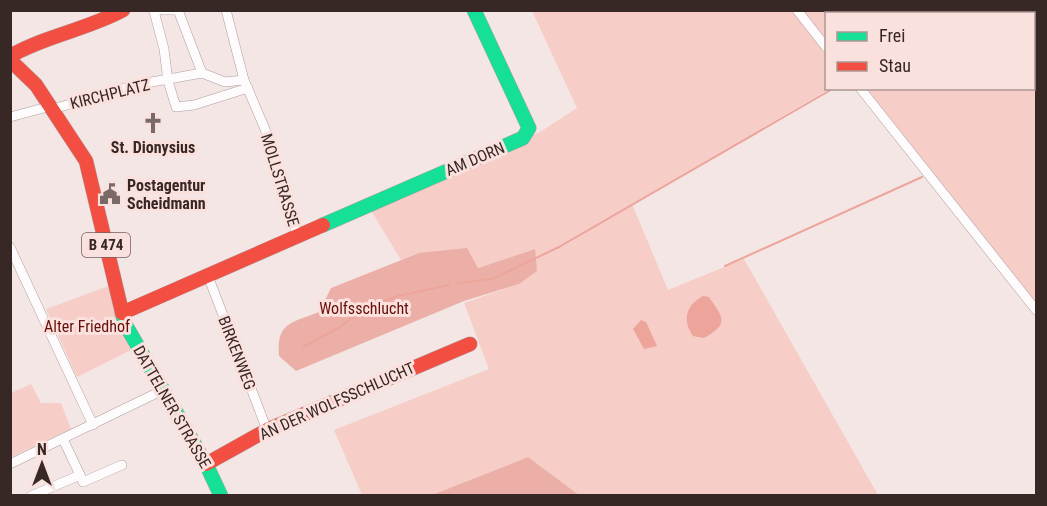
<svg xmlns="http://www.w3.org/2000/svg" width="1047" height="506" font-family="'Roboto Condensed',sans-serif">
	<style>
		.green { fill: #f6cdc7 }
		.forest { fill: #ebafa7 }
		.water { fill: #eda49a }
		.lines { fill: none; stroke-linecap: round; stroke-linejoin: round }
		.stream { stroke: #eda49a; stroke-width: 2 }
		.street-casing { stroke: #aea09f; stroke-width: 10 }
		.fast-casing { stroke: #aea09f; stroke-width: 15 }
		.jam-casing { stroke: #aea09f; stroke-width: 15 }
		.street { stroke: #fdfbfb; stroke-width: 9 }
		.fast { stroke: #16e098; stroke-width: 14 }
		.jam { stroke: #f24e42; stroke-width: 14 }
		.labels { text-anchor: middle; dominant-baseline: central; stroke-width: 6; stroke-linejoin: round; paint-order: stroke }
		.shield { fill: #fbe1dd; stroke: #725f5c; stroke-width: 1.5 }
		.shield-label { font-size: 15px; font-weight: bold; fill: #372725 }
		.street-label { font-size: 16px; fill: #372725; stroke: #fbe1dd }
		.poi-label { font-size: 16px; font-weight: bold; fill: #372725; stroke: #fbe1dd }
		.park-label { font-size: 16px; fill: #670e0a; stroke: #fbe1dd }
	</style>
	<rect width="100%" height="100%" fill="#f4e6e4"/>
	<g class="green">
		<path d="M863 10 865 13 826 14V46L798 11Z"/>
		<path d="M532 11H796L826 48V88L829 89 632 204 668 290 744 259 878 495H579L528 457 432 495H362L334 430 489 369 464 303 519 284 535 249 477 268 419 253 401 260 369 207 540 132 577 108Z"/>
		<path d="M1036 11V308L860 89 1034 88V14L1027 13Z"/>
		<path d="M109 286 117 324 131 350 77 377 46 309Z"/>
		<path d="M31 384 41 403H61L71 429 11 457V393Z"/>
	</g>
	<g class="forest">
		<path d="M467 248 478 268 535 249 537 271 519 284 464 301 296 371 279 356C276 322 292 323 319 312L331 288 419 253Z"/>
		<path d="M528 457 579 495H432Z"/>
	</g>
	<g class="water">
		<path d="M703 296 709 297C724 319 729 324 704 338L693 336C682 320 686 305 703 296Z"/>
		<path d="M641 320 646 322 657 346 644 349 633 329Z"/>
	</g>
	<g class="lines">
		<g class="stream">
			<path d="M725 266 922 177"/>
			<path d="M458 283 492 279 559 247 834 88"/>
			<path d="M303 347 340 327 364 308 398 296 449 285"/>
		</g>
		<defs>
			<g id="street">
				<path d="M153 10H177"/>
				<path d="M178 10 202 73"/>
				<path d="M226 10 244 80 265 129 297 236"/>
				<path d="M797 10 826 47"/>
				<path d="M154 11 164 49 168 81 176 107 194 105 248 88"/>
				<path d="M860 88 1036 310"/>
				<path d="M53 109 135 85 202 73 225 82 244 80"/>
				<path d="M10 117 51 106"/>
				<path d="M10 247 93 425"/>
				<path d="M208 276 267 430"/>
				<path d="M63 439 80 475"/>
				<path d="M10 464 161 391"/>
				<path d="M31 496 80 475 83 482 122 465"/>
			</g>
			<g id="fast">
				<path d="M323 225 523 138 529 128 474 10"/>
				<path d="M122 312 125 324 206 464 221 496"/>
			</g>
			<g id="jam">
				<path d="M10 56C47 35 86 30 123 10"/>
				<path d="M10 60 36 85 86 161 122 312"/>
				<path d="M122 313 323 225"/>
				<path d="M206 464 267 430 470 344"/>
			</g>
		</defs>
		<use href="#street" class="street-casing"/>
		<use href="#fast" class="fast-casing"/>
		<use href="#jam" class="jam-casing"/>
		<use href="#street" class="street"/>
		<use href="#fast" class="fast"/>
		<use href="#jam" class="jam"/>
	</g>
	<defs>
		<symbol id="church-bare" viewBox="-9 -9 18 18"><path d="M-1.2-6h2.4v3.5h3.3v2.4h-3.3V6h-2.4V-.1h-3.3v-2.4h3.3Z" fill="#796a68" stroke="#fbe1dd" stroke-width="2.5" paint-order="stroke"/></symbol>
		<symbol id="civic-bare" viewBox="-9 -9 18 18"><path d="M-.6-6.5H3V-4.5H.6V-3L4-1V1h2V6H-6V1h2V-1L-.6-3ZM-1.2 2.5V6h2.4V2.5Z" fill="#796a68" stroke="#fbe1dd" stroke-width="2.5" paint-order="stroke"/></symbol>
	</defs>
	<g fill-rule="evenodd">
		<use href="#church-bare" x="138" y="108" width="30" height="30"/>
		<use href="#civic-bare" x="95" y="179" width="30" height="30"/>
	</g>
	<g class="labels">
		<rect class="shield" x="82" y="233" width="48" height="24" rx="4.5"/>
		<g class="shield-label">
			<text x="106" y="245">B 474</text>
		</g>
		<g class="street-label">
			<text transform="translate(110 94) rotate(-14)">KIRCHPLATZ</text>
			<text transform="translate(475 159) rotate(-23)">AM DORN</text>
			<text transform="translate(280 180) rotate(73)">MOLLSTRASSE</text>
			<text transform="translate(237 353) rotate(69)">BIRKENWEG</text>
			<text transform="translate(337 401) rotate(-24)">AN DER WOLFSSCHLUCHT</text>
			<text transform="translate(172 407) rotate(60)">DATTELNER STRASSE</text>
		</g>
		<g class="poi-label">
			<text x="153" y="147">St. Dionysius</text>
			<text x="127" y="185" text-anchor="start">Postagentur<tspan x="127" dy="18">Scheidmann</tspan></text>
		</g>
		<g class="park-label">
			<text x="364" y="308">Wolfsschlucht</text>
			<text x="87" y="326">Alter Friedhof</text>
		</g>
	</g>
	<rect width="1047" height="506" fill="none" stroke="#372725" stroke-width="24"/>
	<rect x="825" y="12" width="210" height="78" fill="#fbe1dd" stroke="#ad9793" stroke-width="1.5"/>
	<rect x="837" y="32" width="30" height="9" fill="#16e098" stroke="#ad9793" stroke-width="1.5"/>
	<text x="879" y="42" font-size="18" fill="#372725">Frei</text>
	<rect x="837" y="62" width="30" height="9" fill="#f24e42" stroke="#ad9793" stroke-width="1.5"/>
	<text x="879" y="72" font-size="18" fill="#372725">Stau</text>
	<g transform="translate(42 464)" stroke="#fbe1dd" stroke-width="4.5" paint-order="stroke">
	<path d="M0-4.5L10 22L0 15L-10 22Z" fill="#372725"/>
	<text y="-9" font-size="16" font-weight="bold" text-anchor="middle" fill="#372725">N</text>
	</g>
</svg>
